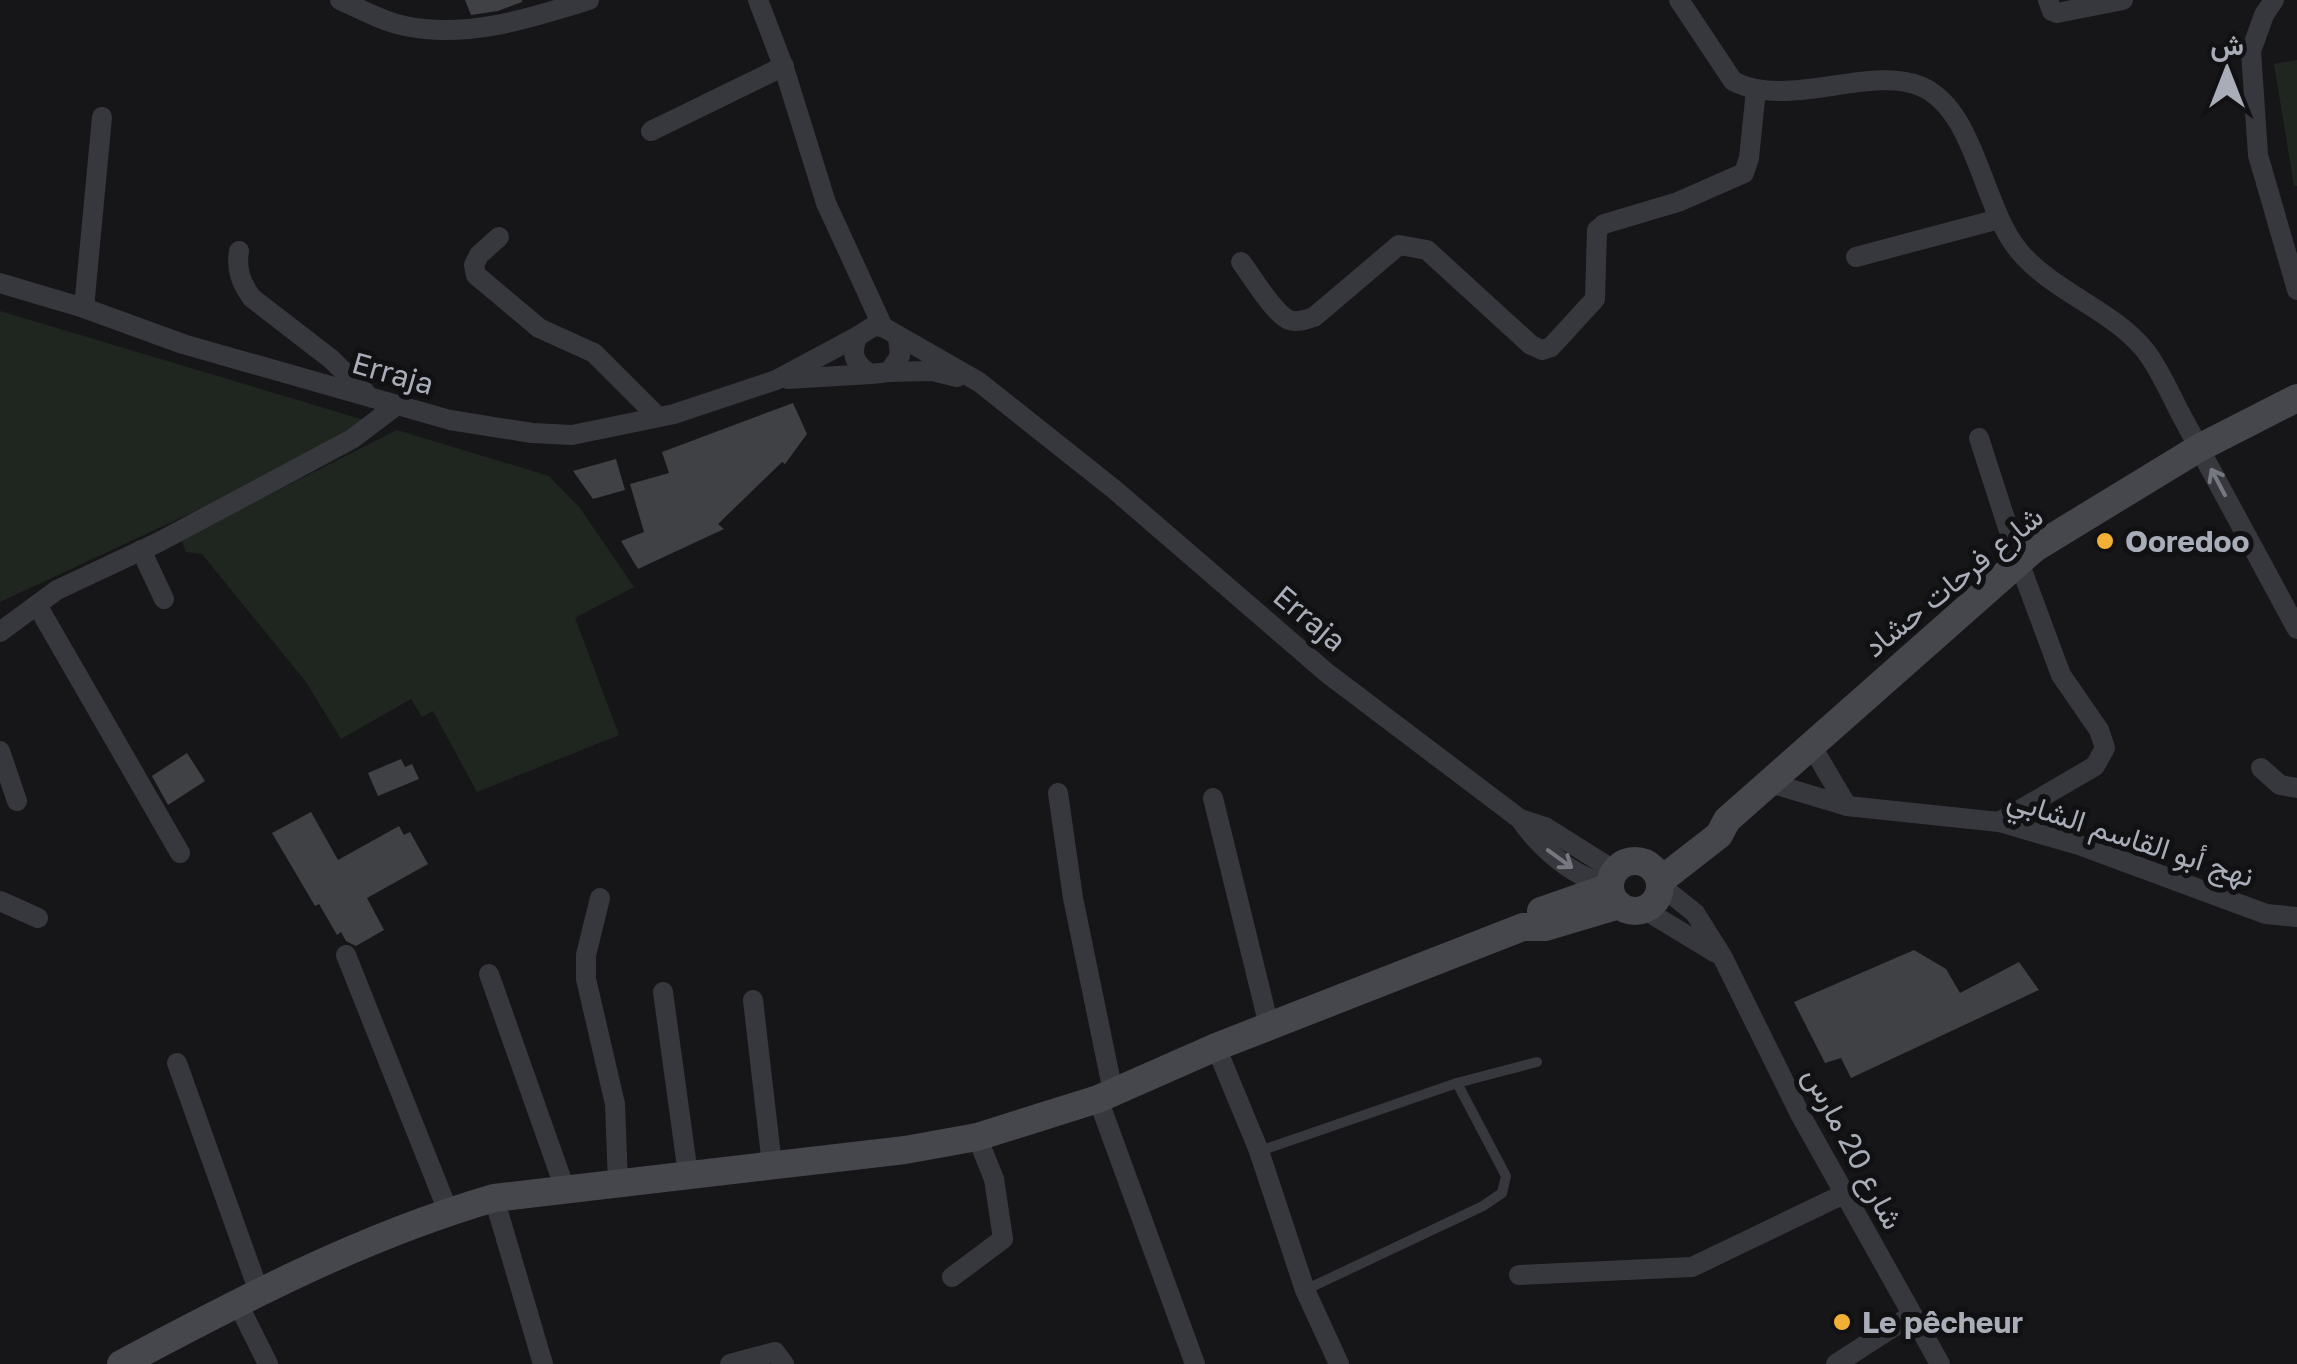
<svg xmlns="http://www.w3.org/2000/svg" width="2297" height="1364" font-family="'Golos Text',Vazirmatn,sans-serif">
	<style>
		.green { fill: #1e261f }
		.building { fill: #404145 }
		.lines { fill: none; stroke-linecap: round; stroke-linejoin: round }
		.service { stroke: #37383d; stroke-width: 10 }
		.minor { stroke: #37383d; stroke-width: 20 }
		.secondary { stroke: #45474d; stroke-width: 28 }
		.oneway { stroke: #757881 }
		.poi-dot { fill: #f2b134; stroke: #111113; stroke-width: 4 }
		.labels { text-anchor: middle; dominant-baseline: central; stroke-width: 10; stroke-linejoin: round; paint-order: stroke }
		.street-label { font-size: 30px; fill: #a8adb8; stroke: #111113 }
		.poi-label { font-size: 30px; font-weight: bold; fill: #a8adb8; stroke: #111113; text-anchor: start }
	</style>
	<rect width="100%" height="100%" fill="#161618"/>
	<g class="green">
		<path d="M2297 60V186H2294L2274 64Z"/>
		<path d="M0 311 361 419 356 429 204 507 0 602Z"/>
		<path d="M397 430 549 476 580 508 634 587 575 618 619 735 477 792 433 711 422 717 411 699 341 739 306 682 202 554 186 552 181 539Z"/>
	</g>
	<g class="building">
		<path d="M465 0H522V2L498 11 471 15Z"/>
		<path d="M793 403 807 434 785 464 782 462 718 524 724 529 638 569 621 541 644 532 630 484 669 473 662 452Z"/>
		<path d="M616 459 625 490 593 499 573 471Z"/>
		<path d="M187 753 205 781 168 805 152 776Z"/>
		<path d="M401 759 405 767 412 764 419 779 378 796 368 773Z"/>
		<path d="M311 812 338 860 399 826 404 835 410 832 428 864 367 898 384 930 356 946 346 941 341 932 337 935 319 904 315 906 272 833Z"/>
		<path d="M1914 950 1946 969 1960 993 2019 962 2039 990 1851 1078 1841 1058 1825 1063 1794 1002Z"/>
	</g>
	<g class="lines">
		<g class="service">
			<path d="M1260 1151 1457 1083 1537 1062"/>
			<path d="M1305 1290 1483 1206 1502 1193 1506 1176 1457 1083"/>
		</g>
		<g class="minor">
			<path d="M340 0C361 9 383 22 405 26 468 39 530 18 589 0"/>
			<path d="M758 0 784 68 826 203 883 327"/>
			<path d="M1679 0 1733 81C1787 110 1870 65 1920 86 1976 109 1981 205 2019 251 2052 291 2112 310 2144 349 2161 370 2172 399 2185 422 2223 491 2260 560 2297 629"/>
			<path d="M2048 0 2052 11 2057 13 2123 0"/>
			<path d="M2274 0 2264 15 2251 51 2258 155 2297 290"/>
			<path d="M651 131 784 66"/>
			<path d="M499 237 479 255 474 265 476 275 539 328 594 353 658 417"/>
			<path d="M239 251C236 270 241 283 252 298L331 359 365 392"/>
			<path d="M1856 257 1999 219"/>
			<path d="M1241 262C1252 276 1273 313 1289 320 1297 323 1307 319 1314 317L1399 245 1427 250 1531 345 1542 350 1551 347 1595 299 1597 230 1604 224 1678 202 1744 173 1749 158 1756 90"/>
			<path d="M0 283 84 308 183 344 450 420 532 433 572 435 674 414 776 380 858 336"/>
			<path d="M84 308 102 117"/>
			<path d="M898 338 900 356 889 372 871 374C854 365 850 353 858 336L874 326 883 327 979 382 1115 490 1327 673 1520 819C1539 847 1575 880 1610 884"/>
			<path d="M889 372 932 371 957 377"/>
			<path d="M788 379 871 374"/>
			<path d="M1979 438 2019 562 2061 675 2099 730 2105 748 2095 766 1999 822"/>
			<path d="M141 550 164 599"/>
			<path d="M37 605 180 853"/>
			<path d="M0 632 57 590 159 542 352 439 397 405"/>
			<path d="M1811 745 1847 806"/>
			<path d="M0 751 17 801"/>
			<path d="M2261 768 2280 785 2297 788"/>
			<path d="M1770 783 1847 806 1999 822 2082 846 2266 914 2297 917"/>
			<path d="M1058 793 1073 898 1113 1092"/>
			<path d="M1213 798 1269 1026"/>
			<path d="M1520 819 1545 827 1615 871"/>
			<path d="M1661 886 1695 913 1722 956 1800 1114 1940 1364"/>
			<path d="M600 898 586 955V979L615 1104 618 1183"/>
			<path d="M0 901 38 918"/>
			<path d="M1645 910 1716 953"/>
			<path d="M346 955 448 1211"/>
			<path d="M489 974 565 1189"/>
			<path d="M663 992 688 1174"/>
			<path d="M753 1000 772 1165"/>
			<path d="M1216 1047 1259 1151 1305 1290 1339 1364"/>
			<path d="M177 1063 259 1292"/>
			<path d="M1098 1099 1195 1364"/>
			<path d="M494 1198 543 1364"/>
			<path d="M1519 1275 1692 1267 1844 1194"/>
			<path d="M952 1277 1003 1239 994 1179 977 1137"/>
			<path d="M237 1302 268 1364"/>
			<path d="M730 1364 775 1352 784 1364"/>
			<path d="M1836 1364 1912 1315"/>
		</g>
		<g class="secondary">
			<circle cx="1635" cy="886" r="25"/>
			<path d="M1660 881 1719 835 1727 820 2035 548 2199 448 2297 398"/>
			<path d="M1541 911 1610 887"/>
			<path d="M121 1364C241 1300 363 1236 494 1198L905 1150 977 1137 1098 1099 1216 1047 1523 927H1545L1619 905"/>
		</g>
	</g>
	<defs><path id="oneway-shaft" d="M-6 0H5M1.5-3L5.5 0L1.5 3" fill="none" stroke-width="1.6" stroke-linecap="round" stroke-linejoin="round" transform="scale(2.5)"/></defs>
	<g class="oneway">
		<use href="#oneway-shaft" transform="translate(2218 482) rotate(-118)"/>
		<use href="#oneway-shaft" transform="translate(1560 859) rotate(36)"/>
	</g>
	<g class="poi-dot">
		<circle cx="2105" cy="541" r="10"/>
		<circle cx="1842" cy="1322" r="10"/>
	</g>
	<g class="labels">
		<g class="street-label">
			<text transform="translate(393 373) rotate(16)">Erraja</text>
			<text transform="translate(1953 581) rotate(-39)">شارع فرحات حشاد</text>
			<text transform="translate(1310 618) rotate(40)">Erraja</text>
			<text transform="translate(2131 837) rotate(18)">نهج أبو القاسم الشابي</text>
			<text transform="translate(1854 1148) rotate(62)">شارع 20 مارس</text>
		</g>
		<g class="poi-label">
			<text x="2125" y="541">Ooredoo</text>
			<text x="1862" y="1322">Le pêcheur</text>
		</g>
	</g>
	<g transform="translate(2227 70)" stroke="#111113" stroke-width="8" paint-order="stroke">
	<path d="M0-8L18 38L0 25L-18 38Z" fill="#a8adb8"/>
	<text y="-15" font-size="28" font-weight="bold" text-anchor="middle" fill="#a8adb8">ش</text>
	</g>
</svg>
